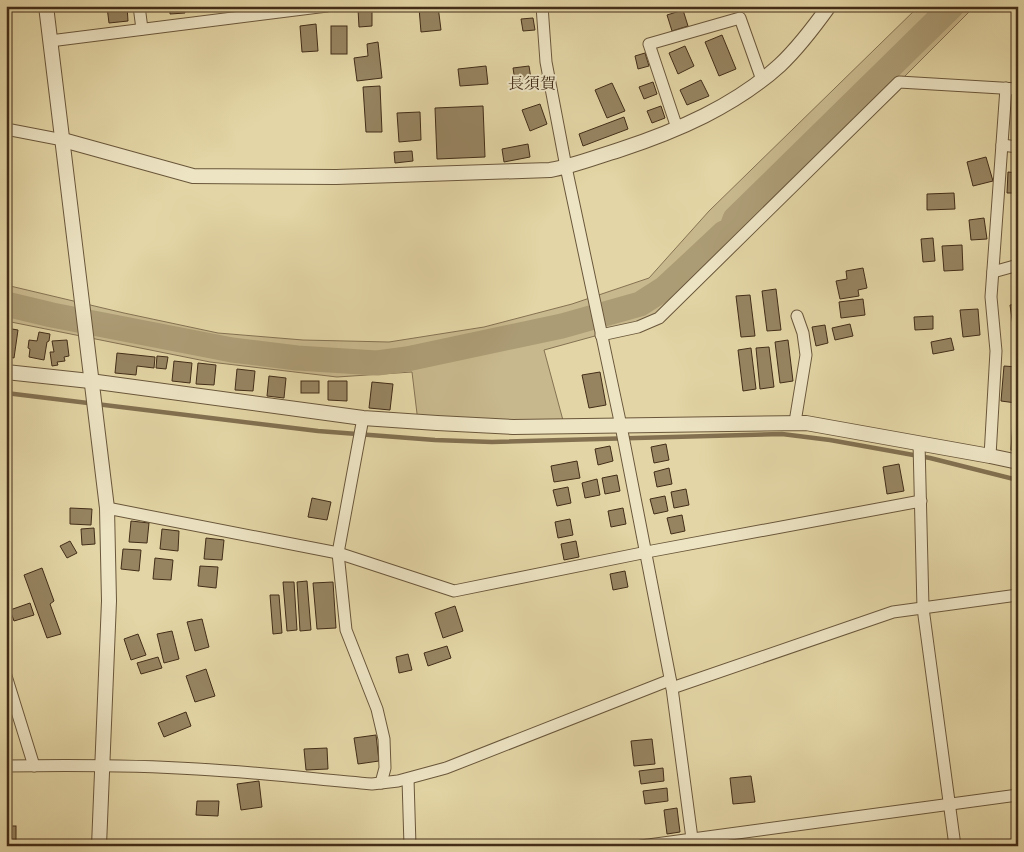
<svg xmlns="http://www.w3.org/2000/svg" width="1024" height="852" font-family="'Libre Caslon Text','Noto Serif JP',serif">
	<style>
		.green { fill: #c8b88d; stroke: #857252 }
		.lines { fill: none; stroke-linecap: round; stroke-linejoin: round }
		.stream { stroke: #827050; stroke-width: 4.5 }
		.river { stroke: #ac9c75; stroke-width: 25 }
		.building { fill: #968461; stroke: #422d18 }
		.minor-casing { stroke: #6a573b; stroke-width: 13 }
		.tertiary-casing { stroke: #6a573b; stroke-width: 16 }
		.minor { stroke: #ede4c4; stroke-width: 11 }
		.tertiary { stroke: #ede4c4; stroke-width: 14 }
		.labels { text-anchor: middle; dominant-baseline: central; stroke-width: 4; stroke-linejoin: round; paint-order: stroke }
		.quarter-label { font-size: 16px; fill: #422d18; stroke: #ede4c4 }
	</style>
	<rect width="100%" height="100%" fill="#e3d5a5"/>
	<filter id="stains"><feTurbulence type="fractalNoise" baseFrequency=".004" numOctaves="4"/><feColorMatrix values="0 0 0 0 .2 0 0 0 0 .09 0 0 0 0 .02 0 0 0 .5 -.17"/></filter>
	<radialGradient id="worn" r=".72"><stop offset=".6" stop-color="#630" stop-opacity="0"/><stop offset="1" stop-color="#630" stop-opacity=".3"/></radialGradient>
	<path class="green" d="M919 6H975L829 152 653 320 544 350 564 424 418 422 412 372 337 377 210 362 6 321V285L124 313 218 333 303 340 389 342 484 327 572 304 649 278 709 211Z"/>
	<g class="lines">
		<path class="stream" d="M6 393 318 431 435 440 492 442 782 434 830 440 930 458 1018 480"/>
		<path class="river" d="M6 304 52 315 232 350 297 358 377 363 407 359 562 326 640 304 665 288 724 233 731 230 735 219 952 6"/>
	</g>
	<g class="building">
		<path d="M127 6 128 21 109 23 107 7Z"/>
		<path d="M170 6H184L185 13 170 14Z"/>
		<path d="M438 6 441 30 421 32 419 8Z"/>
		<path d="M372 8V26L359 27 358 9Z"/>
		<path d="M683 10 688 26 672 31 667 15Z"/>
		<path d="M533 18 535 30 523 31 521 19Z"/>
		<path d="M316 24 318 51 302 52 300 26Z"/>
		<rect x="331" y="26" width="16" height="28"/>
		<path d="M722 35 736 69 719 76 705 42Z"/>
		<path d="M378 42 382 78 357 81 354 58 368 56 367 44Z"/>
		<path d="M685 46 694 66 678 74 669 53Z"/>
		<path d="M645 53 649 66 638 69 635 56Z"/>
		<path d="M486 66 488 84 460 86 458 69Z"/>
		<path d="M529 66 531 79 515 81 513 68Z"/>
		<path d="M701 80 709 96 687 105 680 90Z"/>
		<path d="M653 82 657 94 644 99 639 87Z"/>
		<path d="M612 83 625 111 607 118 595 90Z"/>
		<path d="M380 86 382 132H366L363 87Z"/>
		<path d="M540 104 547 124 530 131 522 110Z"/>
		<path d="M483 106 485 157 437 159 435 108Z"/>
		<path d="M661 106 665 118 652 123 647 111Z"/>
		<path d="M420 112 421 140 399 142 397 113Z"/>
		<path d="M624 117 628 129 583 146 579 134Z"/>
		<path d="M528 144 530 157 504 162 502 149Z"/>
		<path d="M412 151 413 161 395 163 394 152Z"/>
		<path d="M986 157 993 181 973 186 967 162Z"/>
		<path d="M1008 172 1018 173V193H1007Z"/>
		<path d="M954 193 955 209 927 210V194Z"/>
		<path d="M984 218 987 239 971 240 969 220Z"/>
		<path d="M933 238 935 261 923 262 921 239Z"/>
		<path d="M962 245 963 270 944 271 942 246Z"/>
		<path d="M863 268 867 288 858 290 859 296 840 299 836 281 847 279 846 271Z"/>
		<path d="M776 289 781 330 767 331 762 291Z"/>
		<path d="M750 295 755 336 741 337 736 296Z"/>
		<path d="M863 299 865 315 841 318 839 302Z"/>
		<path d="M1018 304V340H1015L1010 305Z"/>
		<path d="M978 309 980 335 963 337 960 310Z"/>
		<path d="M933 316V329L915 330 914 317Z"/>
		<path d="M850 324 853 336 835 340 832 328Z"/>
		<path d="M825 325 828 343 816 346 812 327Z"/>
		<path d="M6 328 18 330 14 358 6 356Z"/>
		<path d="M39 332 50 334 49 341 47 342 44 360 29 357 30 349 28 348 29 340 37 341Z"/>
		<path d="M951 338 954 350 933 354 931 342Z"/>
		<path d="M67 340 69 356 64 357 65 361 57 362 58 365 52 366 50 352H54L52 341Z"/>
		<path d="M788 340 793 381 780 383 775 342Z"/>
		<path d="M769 347 774 387 760 389 756 348Z"/>
		<path d="M751 348 756 389 743 391 738 350Z"/>
		<path d="M117 353 155 357 154 368 137 366 136 375 115 373Z"/>
		<path d="M157 356 168 357 166 369 156 368Z"/>
		<path d="M174 361 192 363 190 383 172 381Z"/>
		<path d="M198 363 216 365 214 385 196 384Z"/>
		<path d="M1004 366 1018 367 1016 403 1001 401Z"/>
		<path d="M237 369 255 371 253 391 235 390Z"/>
		<path d="M600 372 606 405 589 408 582 375Z"/>
		<path d="M269 376 286 378 284 398 267 396Z"/>
		<rect x="301" y="381" width="18" height="12"/>
		<path d="M328 381H347V401L328 400Z"/>
		<path d="M372 382 393 384 390 410 369 408Z"/>
		<path d="M1013 419 1018 420V451L1011 450Z"/>
		<path d="M666 444 669 460 654 463 651 447Z"/>
		<path d="M610 446 613 461 598 465 595 449Z"/>
		<path d="M577 461 580 478 554 482 551 466Z"/>
		<path d="M899 464 904 491 887 494 883 467Z"/>
		<path d="M669 468 672 484 657 487 654 472Z"/>
		<path d="M617 475 620 491 605 494 602 478Z"/>
		<path d="M597 479 600 495 585 498 582 483Z"/>
		<path d="M568 487 571 503 557 506 553 490Z"/>
		<path d="M686 489 689 505 674 508 671 492Z"/>
		<path d="M665 496 668 511 654 514 650 499Z"/>
		<path d="M312 498 331 502 327 520 308 517Z"/>
		<path d="M70 508 92 509 91 525 70 524Z"/>
		<path d="M623 508 626 524 611 527 608 511Z"/>
		<path d="M682 515 685 531 671 534 667 518Z"/>
		<path d="M570 519 573 535 558 538 555 522Z"/>
		<path d="M131 521 149 523 147 543 129 542Z"/>
		<path d="M94 528 95 544 82 545 81 529Z"/>
		<path d="M162 529 179 531 178 551 160 549Z"/>
		<path d="M206 538 224 540 222 560 204 559Z"/>
		<path d="M70 541 77 553 67 558 60 546Z"/>
		<path d="M576 541 579 557 564 560 561 544Z"/>
		<path d="M123 549 141 550 139 571 121 569Z"/>
		<path d="M155 558 173 560 171 580 153 579Z"/>
		<path d="M200 566 218 567 216 588 198 586Z"/>
		<path d="M42 568 54 601 50 604 61 634 47 638 24 575Z"/>
		<path d="M625 571 628 587 613 590 610 574Z"/>
		<path d="M307 581 311 630 300 631 297 582Z"/>
		<path d="M283 582H294L297 630 287 631Z"/>
		<path d="M333 582 336 628 317 629 313 583Z"/>
		<path d="M270 595H279L282 633 273 634Z"/>
		<path d="M30 603 34 615 14 621 10 610Z"/>
		<path d="M455 606 463 631 443 638 435 613Z"/>
		<path d="M202 619 209 647 195 651 187 622Z"/>
		<path d="M172 631 179 659 164 663 157 634Z"/>
		<path d="M138 634 146 655 131 660 124 639Z"/>
		<path d="M447 646 451 658 428 666 424 653Z"/>
		<path d="M408 654 412 670 399 673 396 657Z"/>
		<path d="M158 657 162 668 141 674 137 663Z"/>
		<path d="M206 669 215 696 195 702 186 676Z"/>
		<path d="M186 712 191 726 164 737 158 723Z"/>
		<path d="M376 735 379 761 358 764 354 738Z"/>
		<path d="M652 739 655 764 634 766 631 741Z"/>
		<path d="M327 748 328 769 306 770 304 749Z"/>
		<path d="M663 768 664 781 641 784 639 771Z"/>
		<path d="M751 776 755 802 733 804 730 778Z"/>
		<path d="M259 781 262 807 241 810 237 784Z"/>
		<path d="M667 788 668 801 645 804 643 791Z"/>
		<path d="M197 801H219L218 816 196 815Z"/>
		<path d="M677 808 680 832 667 834 664 810Z"/>
		<rect x="6" y="826" width="10" height="20"/>
	</g>
	<g class="lines">
		<defs>
			<g id="minor">
				<path d="M139 6 142 29"/>
				<path d="M542 6 546 62 566 167 621 426 672 688 693 846"/>
				<path d="M50 41 327 6"/>
				<path d="M677 128 649 44 740 18 762 80"/>
				<path d="M6 129 63 140"/>
				<path d="M1002 145 1018 147"/>
				<path d="M993 272 1018 265"/>
				<path d="M601 335 638 327 659 318 899 82 1018 89"/>
				<path d="M363 418 338 553 346 630 377 709 384 739 385 768 381 783"/>
				<path d="M795 422 806 355 803 333 797 316"/>
				<path d="M919 443 923 608 955 846"/>
				<path d="M990 456 996 351 991 297 1006 88"/>
				<path d="M107 508 338 553 454 591 652 551 921 501"/>
				<path d="M6 676 34 766"/>
				<path d="M672 688 893 612 1018 595"/>
				<path d="M6 766C70 765 133 765 197 769 255 772 314 779 372 784L398 781 446 768 670 680"/>
				<path d="M408 779 410 846"/>
				<path d="M641 846 1018 795"/>
			</g>
			<g id="tertiary">
				<path d="M46 6 107 508 109 601 99 846"/>
				<path d="M63 140 193 176 336 177 550 170C574 166 596 157 619 150 677 131 735 106 780 65 799 47 814 27 829 6"/>
				<path d="M6 372 90 381 363 418 437 423 513 427 806 423 990 456 1018 462"/>
			</g>
		</defs>
		<use href="#minor" class="minor-casing"/>
		<use href="#tertiary" class="tertiary-casing"/>
		<use href="#minor" class="minor"/>
		<use href="#tertiary" class="tertiary"/>
	</g>
	<g class="labels">
		<g class="quarter-label">
			<text x="532" y="83">長須賀</text>
		</g>
	</g>
	<rect width="1024" height="852" fill="none" stroke="#e3d5a5" stroke-width="25"/>
	<rect x="8" y="8" width="1009" height="837" fill="none" stroke="#422d18" stroke-width="2.5"/>
	<rect x="12" y="12" width="999" height="827" fill="none" stroke="#422d18"/>
	<rect width="100%" height="100%" filter="url(#stains)"/>
	<rect width="100%" height="100%" fill="url(#worn)"/>
</svg>
